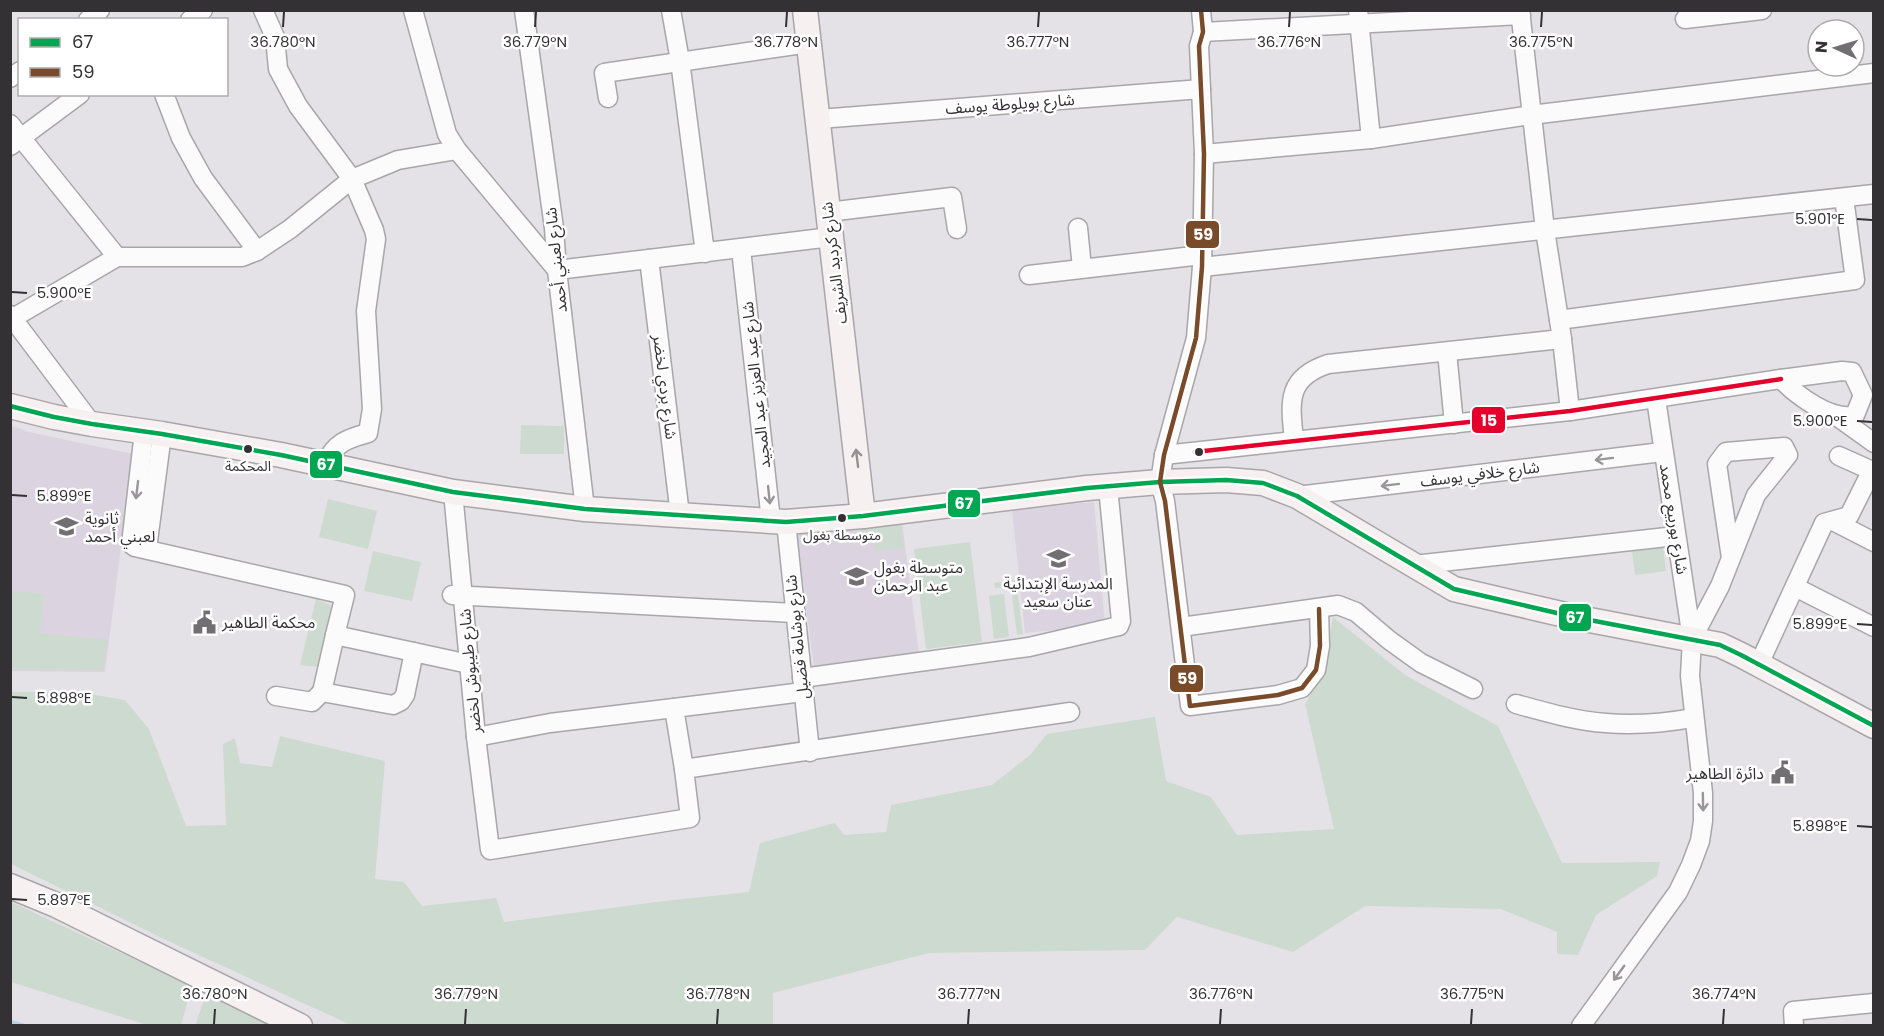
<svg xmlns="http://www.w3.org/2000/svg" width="1884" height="1036" font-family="Poppins,'Noto Sans Arabic',sans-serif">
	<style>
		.built { fill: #dbd3df }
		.green { fill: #cddacf }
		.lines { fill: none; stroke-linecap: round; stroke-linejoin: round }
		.stream { stroke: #b8d2e8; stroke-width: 4.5 }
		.street-casing { stroke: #a8a6aa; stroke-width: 21 }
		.secondary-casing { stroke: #a8a6aa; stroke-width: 27 }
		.street { stroke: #fbfbfb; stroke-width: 18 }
		.secondary { stroke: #f6f0f1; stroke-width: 24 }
		.bus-1-casing { stroke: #fff; stroke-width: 9 }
		.bus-2-casing { stroke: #fff; stroke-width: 9 }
		.bus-3-casing { stroke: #fff; stroke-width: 9 }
		.bus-1 { stroke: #00a651; stroke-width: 4.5 }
		.bus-2 { stroke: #7a4b2a; stroke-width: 4.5 }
		.bus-3 { stroke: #e4002b; stroke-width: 4.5 }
		.oneway { stroke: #959093 }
		.oneway2 { stroke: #989698 }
		.ticks { fill: none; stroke: #343135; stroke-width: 2 }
		.bus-dot { fill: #343135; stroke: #fff; stroke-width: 2 }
		.labels { text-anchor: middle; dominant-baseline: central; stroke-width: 5; stroke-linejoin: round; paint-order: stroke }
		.bus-label { font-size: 14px; fill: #343135; stroke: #fff }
		.street-label { font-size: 16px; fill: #343135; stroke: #fff }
		.poi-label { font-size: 16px; fill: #343135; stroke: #fff; text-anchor: start }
		.ticks-label { font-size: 15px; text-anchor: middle; fill: #343135; stroke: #fff; stroke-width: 5; stroke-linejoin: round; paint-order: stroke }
		.line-badge { stroke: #fff; stroke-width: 2 }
		.badge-label { font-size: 16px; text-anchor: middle; font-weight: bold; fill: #fff }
	</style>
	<rect width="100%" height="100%" fill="#e5e2e7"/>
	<g class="built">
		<path d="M10 425 29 432 133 454 105 672 11 671Z"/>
		<path d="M1094 502 1105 625 1025 633 1012 510Z"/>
		<path d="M902 522 919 654 814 668 797 534Z"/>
	</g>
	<g class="green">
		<path d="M521 425 564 426V454H520Z"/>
		<path d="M328 499 377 511 368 549 319 537Z"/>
		<path d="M901 523 904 548 875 551 874 543 859 544 857 529Z"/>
		<path d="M970 542 982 642 926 649 914 549Z"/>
		<path d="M1663 547 1666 571 1635 575 1632 551Z"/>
		<path d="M373 551 421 562 412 601 364 591Z"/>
		<path d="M1016 580 1023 634 1017 635 1011 587 995 588 994 583Z"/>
		<path d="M11 591 44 594 40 633 107 640 103 670 11 669Z"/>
		<path d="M1004 594 1009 637 994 639 989 596Z"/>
		<path d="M316 599 332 606 318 667 300 665Z"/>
		<path d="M1333 617 1405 675 1498 726 1562 863 1660 862 1657 876 1596 915 1578 955 1557 954V932L1501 909 1365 906 1293 952 1177 917 1145 950 929 953 773 993V1025H351L166 940 11 864 10 692H77L125 700 149 729 186 826 226 825 223 744 235 738 240 763 272 767 280 736 385 761 375 879 404 882 422 906 496 898 504 922 664 901 749 892 760 843 835 823 844 835 886 832 891 805 992 785 1030 755 1047 734 1155 717 1166 781 1211 797 1237 835 1334 829 1305 704 1322 677Z"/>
		<path d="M11 902 192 986 181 1025H147L11 982Z"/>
		<path d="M207 991 277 1026H195Z"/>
	</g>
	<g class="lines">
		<path class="stream" d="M10 1022 24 1026"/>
		<defs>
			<g id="street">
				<path d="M263 10 275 37 278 69 298 106 352 179 374 230 376 239 366 311 372 409 368 433C346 439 335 443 325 464"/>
				<path d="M413 10 447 134 457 150 557 270 831 237"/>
				<path d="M524 10 554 228 557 270 585 509"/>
				<path d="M671 10 680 61 705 253"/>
				<path d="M1201 10 1203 32 1199 46 1204 154 1202 267 1196 338 1164 455 1160 482 1165 501 1190 706 1278 695 1302 688 1316 670 1320 646 1319 609"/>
				<path d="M1358 10 1371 139"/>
				<path d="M1520 10 1545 230 1562 339 1570 411"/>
				<path d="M1685 19 1762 10"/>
				<path d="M88 20 100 10"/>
				<path d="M190 20 203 10"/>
				<path d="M1203 32 1521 15"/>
				<path d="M10 78 20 71"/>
				<path d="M164 94 181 138 203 178 257 251"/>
				<path d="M608 98 604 73 809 43"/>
				<path d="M819 119 1201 89"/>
				<path d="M10 124 117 257"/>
				<path d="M10 146 80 94"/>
				<path d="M1204 154 1371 139 1531 115 1874 73"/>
				<path d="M828 212 952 197 957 229"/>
				<path d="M1078 228 1082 268"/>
				<path d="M741 249 771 521"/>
				<path d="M649 259 680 515"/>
				<path d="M1202 267 1874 194"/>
				<path d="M1029 275 1202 255"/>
				<path d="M10 315 92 424"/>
				<path d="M13 318 117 257H242L257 251 290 229 352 179 398 160 457 150"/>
				<path d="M1559 320 1855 280 1844 198"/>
				<path d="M1447 352 1454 424"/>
				<path d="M1842 371 1852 372 1863 395 1855 415C1832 422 1796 395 1781 379Z"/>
				<path d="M1656 399 1692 639"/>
				<path d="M1835 415 1874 443"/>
				<path d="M144 432 131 544 135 547 345 595 335 635 469 664"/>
				<path d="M1294 440C1290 402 1286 378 1328 364L1562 339"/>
				<path d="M1164 455 1570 411 1781 379"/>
				<path d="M453 492 476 737 490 850 690 818 684 769"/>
				<path d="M1297 496 1662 452"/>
				<path d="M1833 521 1874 542"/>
				<path d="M786 522 810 752"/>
				<path d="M147 549 162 434"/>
				<path d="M1414 565 1676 536"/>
				<path d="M1795 587 1874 627"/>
				<path d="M452 595 794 613"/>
				<path d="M1181 627 1338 605 1356 612 1389 640 1421 663 1473 689"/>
				<path d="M335 635 322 692 393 705 401 701 405 695 414 652"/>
				<path d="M1759 664 1824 523 1849 516 1869 476 1868 469 1839 456"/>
				<path d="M802 678 1029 647 1119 626 1121 621 1108 487"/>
				<path d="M803 692 674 708 684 769 1070 712"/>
				<path d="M276 696 312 702 322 692"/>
				<path d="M1516 704C1545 712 1576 721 1606 723 1636 726 1664 723 1693 718"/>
				<path d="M476 737 550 723 674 708"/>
				<path d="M1581 1026 1678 892 1691 865 1700 841 1703 821V793L1690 676 1692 639 1720 586 1756 495 1788 455 1784 447 1726 452 1717 464 1731 558"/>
				<path d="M1794 1026 1793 1011 1874 1003"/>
			</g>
			<g id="secondary">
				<path d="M805 10 863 516"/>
				<path d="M10 406 54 417 92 424 162 434 281 455 453 492 585 509 786 522 863 516 1087 488 1160 482 1226 480 1263 483 1297 496 1454 589 1574 617 1720 645 1741 655 1874 726"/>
				<path d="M10 886 56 905 300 1026"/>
			</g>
		</defs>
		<use href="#street" class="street-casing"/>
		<use href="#secondary" class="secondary-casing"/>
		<use href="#street" class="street"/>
		<use href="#secondary" class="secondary"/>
		<defs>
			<path id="bus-1" d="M10 406 54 417 92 424 162 434 281 455 453 492 585 509 786 522 863 516 1087 488 1160 482 1226 480 1263 483 1297 496 1454 589 1574 617 1720 645 1741 655 1874 726"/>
			<path id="bus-2" d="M1201 10 1203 32 1199 46 1204 154 1202 267 1196 338 1164 455 1160 482 1165 501 1190 706 1278 695 1302 688 1316 670 1320 646 1319 609"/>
			<path id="bus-3" d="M1195 452 1570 411 1781 379"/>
		</defs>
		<use href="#bus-1" class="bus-1-casing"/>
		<use href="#bus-2" class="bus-2-casing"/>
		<use href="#bus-3" class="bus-3-casing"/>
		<use href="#bus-1" class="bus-1"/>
		<use href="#bus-2" class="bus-2"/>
		<use href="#bus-3" class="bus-3"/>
	</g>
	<defs><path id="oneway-shaft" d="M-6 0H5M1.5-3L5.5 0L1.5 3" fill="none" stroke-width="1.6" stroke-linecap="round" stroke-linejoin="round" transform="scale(1.5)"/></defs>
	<use class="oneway" href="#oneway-shaft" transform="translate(857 458) rotate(-97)"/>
	<g class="oneway2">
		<use href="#oneway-shaft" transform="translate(1604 459) rotate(173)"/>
		<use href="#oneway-shaft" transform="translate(1390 485) rotate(173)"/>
		<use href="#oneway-shaft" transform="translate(137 490) rotate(97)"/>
		<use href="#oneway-shaft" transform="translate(769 495) rotate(84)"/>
		<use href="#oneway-shaft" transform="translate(1703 802) rotate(89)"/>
		<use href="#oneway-shaft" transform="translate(1619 973) rotate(126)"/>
	</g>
	<path class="ticks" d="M283 27 284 12M535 27 536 12M786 27 787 12M1038 27 1039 12M1289 27 1290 12M1541 27 1542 12M1857 219 1872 220M12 292 27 293M1857 421 1872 422M12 495 27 496M1857 624 1872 625M12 697 27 698M1857 826 1872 827M12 899 27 900M214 1024 215 1009M465 1024 466 1009M717 1024 718 1009M968 1024 969 1009M1220 1024 1221 1009M1471 1024 1472 1009M1723 1024 1724 1009"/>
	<defs>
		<symbol id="school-bare" viewBox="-9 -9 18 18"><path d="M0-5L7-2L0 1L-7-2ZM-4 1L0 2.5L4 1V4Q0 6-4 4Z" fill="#726f73" stroke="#fff" stroke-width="2.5" paint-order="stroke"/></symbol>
		<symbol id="civic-bare" viewBox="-9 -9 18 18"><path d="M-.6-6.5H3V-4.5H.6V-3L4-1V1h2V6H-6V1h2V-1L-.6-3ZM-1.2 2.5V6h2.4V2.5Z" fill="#726f73" stroke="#fff" stroke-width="2.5" paint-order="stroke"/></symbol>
	</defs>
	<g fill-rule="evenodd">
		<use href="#school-bare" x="50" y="510" width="33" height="33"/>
		<use href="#school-bare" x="1042" y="542" width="33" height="33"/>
		<use href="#school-bare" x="840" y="560" width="33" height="33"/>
		<use href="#civic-bare" x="188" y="606" width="33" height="33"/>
		<use href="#civic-bare" x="1766" y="756" width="33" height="33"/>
	</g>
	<g class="bus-dot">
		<circle cx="248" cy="449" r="5"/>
		<circle cx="1199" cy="452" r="5"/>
		<circle cx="842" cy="518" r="5"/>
	</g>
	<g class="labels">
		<g class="bus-label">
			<text x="248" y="466">المحكمة</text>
			<text x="842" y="535">متوسطة بغول</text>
		</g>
		<g class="street-label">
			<text transform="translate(1010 104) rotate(-4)">شارع بويلوطة يوسف</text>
			<text transform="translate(556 260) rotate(-96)">شارع لعبني أحمد</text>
			<text transform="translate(834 263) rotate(-97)">شارع كرديد الشريف</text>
			<text transform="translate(756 385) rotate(-96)">شارع عبد العزيز عبد المجيد</text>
			<text transform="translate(665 387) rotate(83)">شارع بردي لخضر</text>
			<text transform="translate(1480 474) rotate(-7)">شارع خلافي يوسف</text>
			<text transform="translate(1674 519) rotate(81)">شارع بوربيع محمد</text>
			<text transform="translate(797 637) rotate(-96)">شارع بوشامة فضيل</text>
			<text transform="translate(470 671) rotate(-95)">شارع طيبوش لخضر</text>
		</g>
		<g class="poi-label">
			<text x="85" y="518">ثانوية<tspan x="85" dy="18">لعبني أحمد</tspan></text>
			<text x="874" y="567">متوسطة بغول<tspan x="874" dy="18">عبد الرحمان</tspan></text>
			<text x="1058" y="583" text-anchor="middle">المدرسة الإبتدائية<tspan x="1058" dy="18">عنان سعيد</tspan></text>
			<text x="222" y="622">محكمة الطاهير</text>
			<text x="1764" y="773" text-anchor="end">دائرة الطاهير</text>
		</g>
	</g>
	<g class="ticks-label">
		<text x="283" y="47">36.780°N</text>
		<text x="535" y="47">36.779°N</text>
		<text x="786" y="47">36.778°N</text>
		<text x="1038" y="47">36.777°N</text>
		<text x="1289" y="47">36.776°N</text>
		<text x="1541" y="47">36.775°N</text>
		<text x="1820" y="224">5.901°E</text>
		<text x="64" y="298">5.900°E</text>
		<text x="1820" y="426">5.900°E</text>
		<text x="64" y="501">5.899°E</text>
		<text x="1820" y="629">5.899°E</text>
		<text x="64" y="703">5.898°E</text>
		<text x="1820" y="831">5.898°E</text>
		<text x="64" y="905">5.897°E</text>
		<text x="215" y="999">36.780°N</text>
		<text x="466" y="999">36.779°N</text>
		<text x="718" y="999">36.778°N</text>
		<text x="969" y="999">36.777°N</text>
		<text x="1221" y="999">36.776°N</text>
		<text x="1472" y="999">36.775°N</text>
		<text x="1724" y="999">36.774°N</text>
	</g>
	<g class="line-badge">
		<rect x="1185" y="220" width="35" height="29" rx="6" fill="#7a4b2a"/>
		<rect x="1471" y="406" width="35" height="28" rx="6" fill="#e4002b"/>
		<rect x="309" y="450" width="34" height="29" rx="6" fill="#00a651"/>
		<rect x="947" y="489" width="34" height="29" rx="6" fill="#00a651"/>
		<rect x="1558" y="603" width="34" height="29" rx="6" fill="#00a651"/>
		<rect x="1169" y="664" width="35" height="29" rx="6" fill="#7a4b2a"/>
	</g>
	<g class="badge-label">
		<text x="1203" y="240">59</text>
		<text x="1489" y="426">15</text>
		<text x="326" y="470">67</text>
		<text x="964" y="509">67</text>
		<text x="1575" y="623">67</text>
		<text x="1187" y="684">59</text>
	</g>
	<rect width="1884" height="1036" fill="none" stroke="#343135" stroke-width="24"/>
	<rect x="18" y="18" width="210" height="78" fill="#ffffff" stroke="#aeadae" stroke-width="1.5"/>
	<rect x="30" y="38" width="30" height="9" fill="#00a651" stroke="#aeadae" stroke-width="1.5"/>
	<text x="72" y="48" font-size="18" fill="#343135">67</text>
	<rect x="30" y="68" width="30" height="9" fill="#7a4b2a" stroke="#aeadae" stroke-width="1.5"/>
	<text x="72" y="78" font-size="18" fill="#343135">59</text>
	<g transform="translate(1836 48) rotate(274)"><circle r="28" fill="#ffffff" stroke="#aeadae" stroke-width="1.5"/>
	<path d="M0-4.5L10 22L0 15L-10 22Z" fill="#726f73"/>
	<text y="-9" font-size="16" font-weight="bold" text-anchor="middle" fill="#343135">N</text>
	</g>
</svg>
